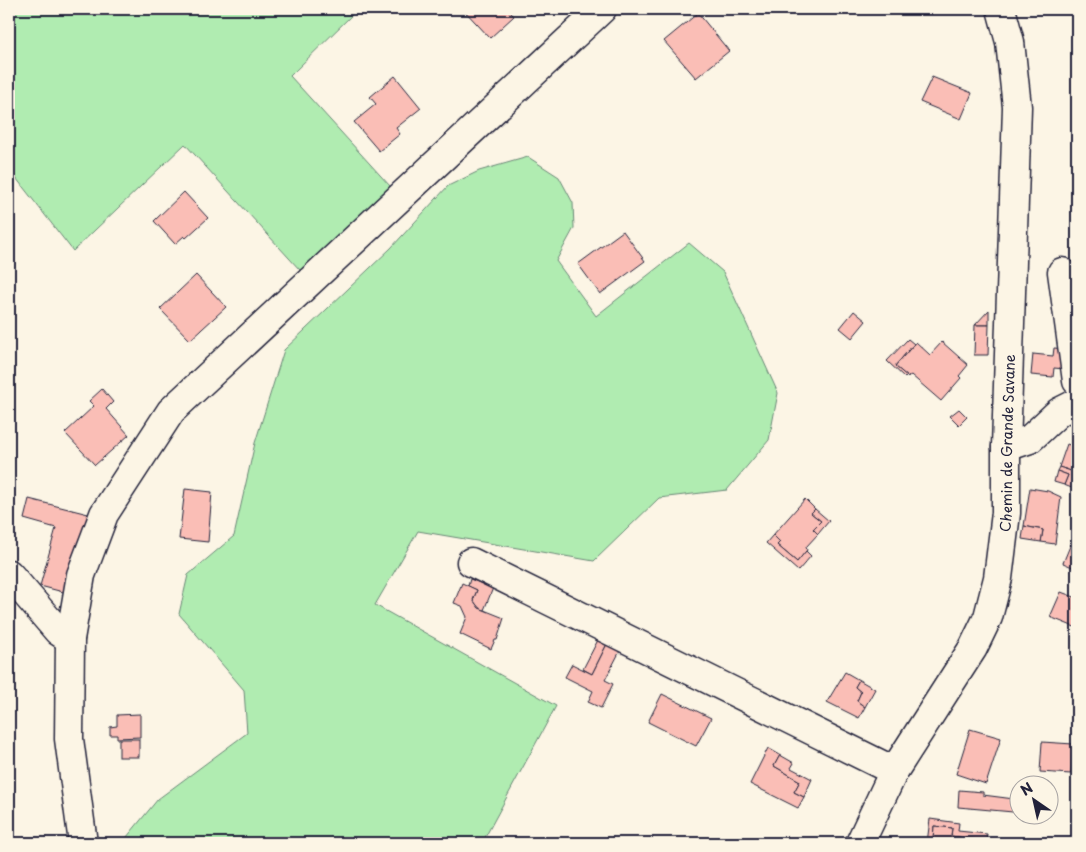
<svg xmlns="http://www.w3.org/2000/svg" width="1086" height="852" font-family="'Playpen Sans',sans-serif">
	<style>
		.green { fill: #b0ecb1; stroke: #698776 }
		.building { fill: #fabeb6; stroke: #22223b }
		.lines { fill: none; stroke-linecap: round; stroke-linejoin: round }
		.minor-casing { stroke: #22223b; stroke-width: 31 }
		.minor { stroke: #fcf5e5; stroke-width: 28 }
		.labels { text-anchor: middle; dominant-baseline: central; stroke-width: 4.5; stroke-linejoin: round; paint-order: stroke }
		.street-label { font-size: 14px; fill: #22223b; stroke: #fcf5e5 }
	</style>
	<rect width="100%" height="100%" fill="#fcf5e5"/>
	<filter id="ink" filterUnits="userSpaceOnUse"><feTurbulence type="fractalNoise" baseFrequency=".02" numOctaves="2"/><feDisplacementMap in="SourceGraphic" scale="10" xChannelSelector="R" yChannelSelector="G"/><feConvolveMatrix kernelMatrix="1 2 1 2 8 2 1 2 1" color-interpolation-filters="sRGB"/></filter>
	<g filter="url(#ink)">
		<g class="green">
			<path d="M9 9H358L290 76 400 197 310 281 185 144 73 251 9 169Z"/>
			<path d="M528 157 559 177 573 203 574 228 556 261 596 316 689 243 723 272 778 393 769 440 727 490 659 498 594 561 418 531 375 605 556 706 482 843H122L158 799 247 733 244 690 179 614 188 575 234 536 255 443 284 350 391 248 448 186 479 171Z"/>
		</g>
		<g class="building">
			<path d="M463 9H507L514 16 490 38Z"/>
			<path d="M698 13 729 51 696 78 664 41Z"/>
			<path d="M395 76 421 108 396 128 400 134 379 151 354 122 376 104 370 97Z"/>
			<path d="M932 77 972 93 961 119 920 102Z"/>
			<path d="M184 192 208 218 186 238 184 236 175 244 154 221Z"/>
			<path d="M623 231 645 261 600 294 578 264Z"/>
			<path d="M196 275 226 307 190 340 160 309Z"/>
			<path d="M989 310V325H975Z"/>
			<path d="M854 311 866 321 852 338 840 328Z"/>
			<path d="M975 325H989L988 355H974Z"/>
			<path d="M908 339 914 344 895 366 907 376 905 378 887 361Z"/>
			<path d="M916 342 930 355 942 342 968 365 959 376 961 378 941 401 911 375 908 377 895 366Z"/>
			<path d="M1054 348 1066 349 1064 369 1054 368 1053 377 1031 375 1033 354 1053 356Z"/>
			<path d="M102 389 113 402 106 409 129 435 95 465 65 433 94 406 89 401Z"/>
			<path d="M959 409 967 417 959 425 950 416Z"/>
			<path d="M1067 444 1077 448V473L1059 467Z"/>
			<path d="M1059 467 1077 473V490L1064 485 1068 475 1057 471Z"/>
			<path d="M1057 471 1068 475 1064 485 1054 482Z"/>
			<path d="M1030 488 1048 491 1061 497 1055 544 1041 542 1043 530 1024 526Z"/>
			<path d="M185 489 212 492 208 542 179 539Z"/>
			<path d="M29 499 88 514 67 593 40 586 56 528 24 519Z"/>
			<path d="M805 499 815 509 811 513 821 521 813 529 818 534 806 547 807 550 797 562 777 545 780 542 773 535Z"/>
			<path d="M815 509 829 521 818 534 813 529 821 521 811 513Z"/>
			<path d="M1024 526 1043 530 1041 542 1022 539Z"/>
			<path d="M1077 529V569L1063 563Z"/>
			<path d="M773 535 780 542 777 545 797 562 806 551 811 556 798 571 766 543Z"/>
			<path d="M470 579 493 588 484 610 479 608 473 600 477 590 468 586Z"/>
			<path d="M462 583 477 590 473 600 479 608 504 618 497 640H495L491 649 460 634 467 617 462 606 454 603Z"/>
			<path d="M1061 592 1077 598V628L1050 617Z"/>
			<path d="M599 638 608 642 592 674 583 669Z"/>
			<path d="M608 642 621 649 605 680 613 684 601 708 588 702 593 691 565 677 572 664 592 674Z"/>
			<path d="M845 672 859 680 855 687 861 692 857 701 865 707 859 718 827 702Z"/>
			<path d="M859 680 875 689 865 707 857 701 861 692 855 687Z"/>
			<path d="M662 694 711 718 696 746 648 722Z"/>
			<path d="M140 714V737L117 738V735H110V727L117 726V715Z"/>
			<path d="M970 729 1001 738 986 784 956 774Z"/>
			<rect x="119" y="739" width="20" height="18"/>
			<path d="M1042 742 1073 744 1071 774 1040 772Z"/>
			<path d="M768 748 780 755 774 766 800 781 794 792 804 797 798 808 750 784Z"/>
			<path d="M780 755 794 763 791 768 812 779 804 797 794 792 800 781 774 766Z"/>
			<path d="M959 790 983 792V795L1014 799 1013 812 958 807Z"/>
			<path d="M930 819 959 823 958 831 987 834 986 841 951 836 952 828 934 826 933 840 940 841V843H927Z"/>
			<path d="M934 826 952 828 951 836 986 841V843H940V841L933 840Z"/>
		</g>
		<g class="lines">
			<defs>
				<g id="minor">
					<path d="M1062 272 1077 381"/>
					<path d="M1006 447 1030 439 1059 412 1077 403"/>
					<path d="M471 562 894 771"/>
					<path d="M9 574 58 631 70 639"/>
					<path d="M83 843 69 739 70 639 81 575 104 514 171 411 602 9"/>
					<path id="s1" d="M860 843 894 771 973 648 988 617 998 578 1006 513V447L1017 107 1010 42 1001 9"/>
				</g>
			</defs>
			<use href="#minor" class="minor-casing"/>
			<use href="#minor" class="minor"/>
		</g>
	</g>
	<g class="labels">
		<g class="street-label">
			<text stroke="none"><textPath href="#s1" startOffset="436">Chemin de Grande Savane</textPath></text>
		</g>
	</g>
	<rect width="1086" height="852" fill="none" stroke="#fcf5e5" stroke-width="30"/>
	<rect x="15" y="15" width="1056" height="822" fill="none" stroke="#22223b" stroke-width="2" filter="url(#ink)"/>
	<g transform="translate(1034 800) rotate(326)"><circle r="24" fill="#fcf5e5" stroke="#a5a1a1"/>
	<path d="M0-4L9 19L0 12L-9 19Z" fill="#22223b"/>
	<text y="-8" font-size="14" font-weight="bold" text-anchor="middle" fill="#22223b">N</text>
	</g>
</svg>
